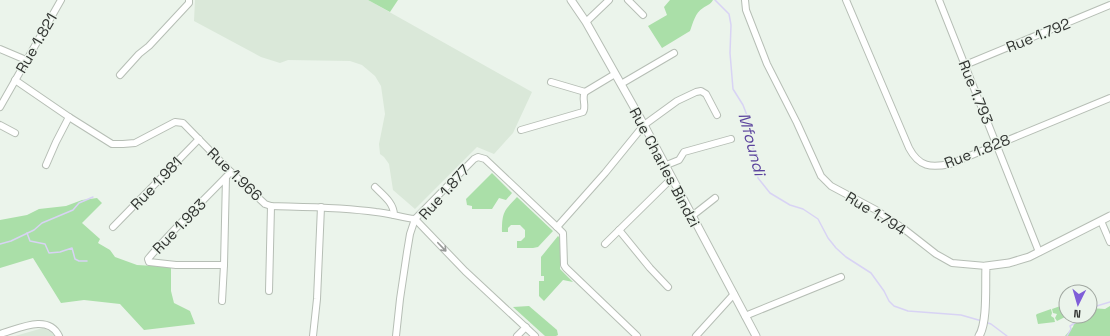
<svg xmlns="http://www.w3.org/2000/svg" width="1110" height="336" font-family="'Space Grotesk',sans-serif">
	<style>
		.built { fill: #dae8d9 }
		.green { fill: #aadfa8 }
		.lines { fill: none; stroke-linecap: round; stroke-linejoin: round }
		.stream { stroke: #d8d3f4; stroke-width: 1.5 }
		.minor-casing { stroke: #b6beb5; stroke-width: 8 }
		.tertiary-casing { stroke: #b6beb5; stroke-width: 9 }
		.minor { stroke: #fff; stroke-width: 6 }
		.tertiary { stroke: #fff; stroke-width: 7 }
		.oneway { stroke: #989a98 }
		.labels { text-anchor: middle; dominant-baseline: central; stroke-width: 3; stroke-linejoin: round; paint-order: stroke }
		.street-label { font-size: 15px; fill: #323532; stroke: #ebf4eb }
		.water-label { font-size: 16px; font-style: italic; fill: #5b439d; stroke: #ebf4eb }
	</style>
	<rect width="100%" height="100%" fill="#ebf4eb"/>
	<g class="built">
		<path d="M195 0H368L532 92 513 133 494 154 477 147 415 209 393 190 389 164 384 157 380 154 379 144 385 114 381 86 375 76 362 65 350 61 288 60 280 63 261 57 194 21Z"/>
		<path d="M43 328 54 333V336H15Z"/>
	</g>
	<g class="green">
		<path d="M368 0H398L390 12Z"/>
		<path d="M670 0H713C710 5 707 5 703 8 695 13 693 23 690 31L662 48 648 26 667 15 664 7Z"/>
		<path d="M492 173 512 193 506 200 499 198 492 209H472V206L467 205 466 199Z"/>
		<path d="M517 197 553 231 538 247 533 248H517V241H521L525 237V230L520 225H511L508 228V232H502C502 212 504 211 517 197Z"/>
		<path d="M97 198 102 203 82 223 100 239 98 243 110 250 115 257 137 265 171 267V291L174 303 190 311 195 324 144 330 120 304 84 300 61 303 33 258 0 268V220L27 215 39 209 66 206 82 200Z"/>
		<path d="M558 236 560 238V269L573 282 563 280 544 301 539 296V281H544V276H541V257Z"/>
		<path d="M1066 304 1067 316 1057 321 1055 318 1057 314 1053 313 1052 309Z"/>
		<path d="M529 306 557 330 558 335 556 336H545L513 307Z"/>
		<path d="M1110 306V336H1065L1073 327 1076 317 1077 316H1090V308L1105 309Z"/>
		<path d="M1051 309 1052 313 1051 316 1054 318 1055 322 1038 324 1036 315 1037 314Z"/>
	</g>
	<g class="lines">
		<g class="stream">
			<path d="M715 0 729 14 731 25 730 53 733 89 743 105 748 118 758 178 770 193 790 205 803 209 818 219 828 238 836 248 846 257 871 273 884 291 889 301 894 306 908 311 961 315 982 321"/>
			<path d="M27 233 30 241 45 244 49 253 60 252 72 248 75 259 79 261H87"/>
			<path d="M0 244 11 241 34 230 42 223 73 210 79 203 93 197"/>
			<path d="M1090 308 1110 302"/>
			<path d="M985 322 991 324 1007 336"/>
			<path d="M1067 336 1071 329 1070 326 1086 316"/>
		</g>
		<defs>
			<g id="minor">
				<path d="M628 0 643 15"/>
				<path d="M745 0 746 10 767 64 797 123 821 176 831 186 876 210 904 229 936 254 952 263 986 266"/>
				<path d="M846 0 909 148C919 167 931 168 950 164L1110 98"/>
				<path d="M939 0 1039 252"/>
				<path d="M586 22 609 0"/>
				<path d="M0 49 26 60"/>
				<path d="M965 65 1110 5"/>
				<path d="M120 75 139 54 149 46 189 3V0"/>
				<path d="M15 80 69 117 112 144H123L135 143 175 122 183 123 231 172 265 204 271 206C306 207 341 207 376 212 390 213 402 218 415 219"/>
				<path d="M551 82 585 92"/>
				<path d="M621 84 674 53"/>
				<path d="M0 107 61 0"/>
				<path d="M0 125 15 133"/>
				<path d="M521 130 583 112C587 106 581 98 585 92L615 74"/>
				<path d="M46 165 56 142 69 117"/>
				<path d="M664 166 679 160 684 152 731 139"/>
				<path d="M226 177 224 265H176L149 262 148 259C172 230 200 204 226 177L231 172"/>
				<path d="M375 187C383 195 394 203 394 215"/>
				<path d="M692 216 715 198"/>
				<path d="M415 219 465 271 535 336"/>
				<path d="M1101 221 1110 242"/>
				<path d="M113 227 199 139"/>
				<path d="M619 230 650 268 668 287"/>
				<path d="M605 244 671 179"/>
				<path d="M269 291 271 206"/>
				<path d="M222 301 224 265"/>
				<path d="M745 316 841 277"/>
				<path d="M0 334C18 329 48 313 59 336"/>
				<path d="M313 336 317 299 321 207"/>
				<path d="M396 336 400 299 407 252 410 234 415 219 474 159 478 157 485 159 557 227"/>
				<path d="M517 336 526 327"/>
				<path d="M637 336 566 268 564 265 563 233 557 227 605 173 644 125 677 101 696 92 701 91 706 94 717 115"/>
				<path d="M696 336 734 294"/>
			</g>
			<g id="tertiary">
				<path d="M571 0 586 22 644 125 756 336"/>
				<path d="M979 336C988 322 985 283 986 266L1009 263 1029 257 1110 216"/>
			</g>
		</defs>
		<use href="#minor" class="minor-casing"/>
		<use href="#tertiary" class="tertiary-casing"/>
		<use href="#minor" class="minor"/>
		<use href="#tertiary" class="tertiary"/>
	</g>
	<defs><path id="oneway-shaft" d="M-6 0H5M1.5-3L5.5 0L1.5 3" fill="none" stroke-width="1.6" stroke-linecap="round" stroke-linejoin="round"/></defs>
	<use class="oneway" href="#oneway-shaft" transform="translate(442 247) rotate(46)"/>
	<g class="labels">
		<g class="street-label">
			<text transform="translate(1038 35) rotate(-22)">Rue 1.792</text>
			<text transform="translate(36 43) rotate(-60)">Rue 1.821</text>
			<text transform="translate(976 92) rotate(68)">Rue 1.793</text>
			<text transform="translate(977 151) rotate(-21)">Rue 1.828</text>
			<text transform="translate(665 167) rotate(62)">Rue Charles Bindzi</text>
			<text transform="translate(235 174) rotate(44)">Rue 1.966</text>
			<text transform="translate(156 183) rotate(-46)">Rue 1.981</text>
			<text transform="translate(444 192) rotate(-48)">Rue 1.877</text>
			<text transform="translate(876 213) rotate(32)">Rue 1.794</text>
			<text transform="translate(179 226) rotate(-46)">Rue 1.983</text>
		</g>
		<g class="water-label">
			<text transform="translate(752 144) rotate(75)">Mfoundi</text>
		</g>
	</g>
	<g transform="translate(1078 304) rotate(185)"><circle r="19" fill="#ebf4eb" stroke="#a1a8a1"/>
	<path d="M0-3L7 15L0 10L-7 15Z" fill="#7f5ed8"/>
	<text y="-6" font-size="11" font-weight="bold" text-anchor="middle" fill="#323532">N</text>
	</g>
</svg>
